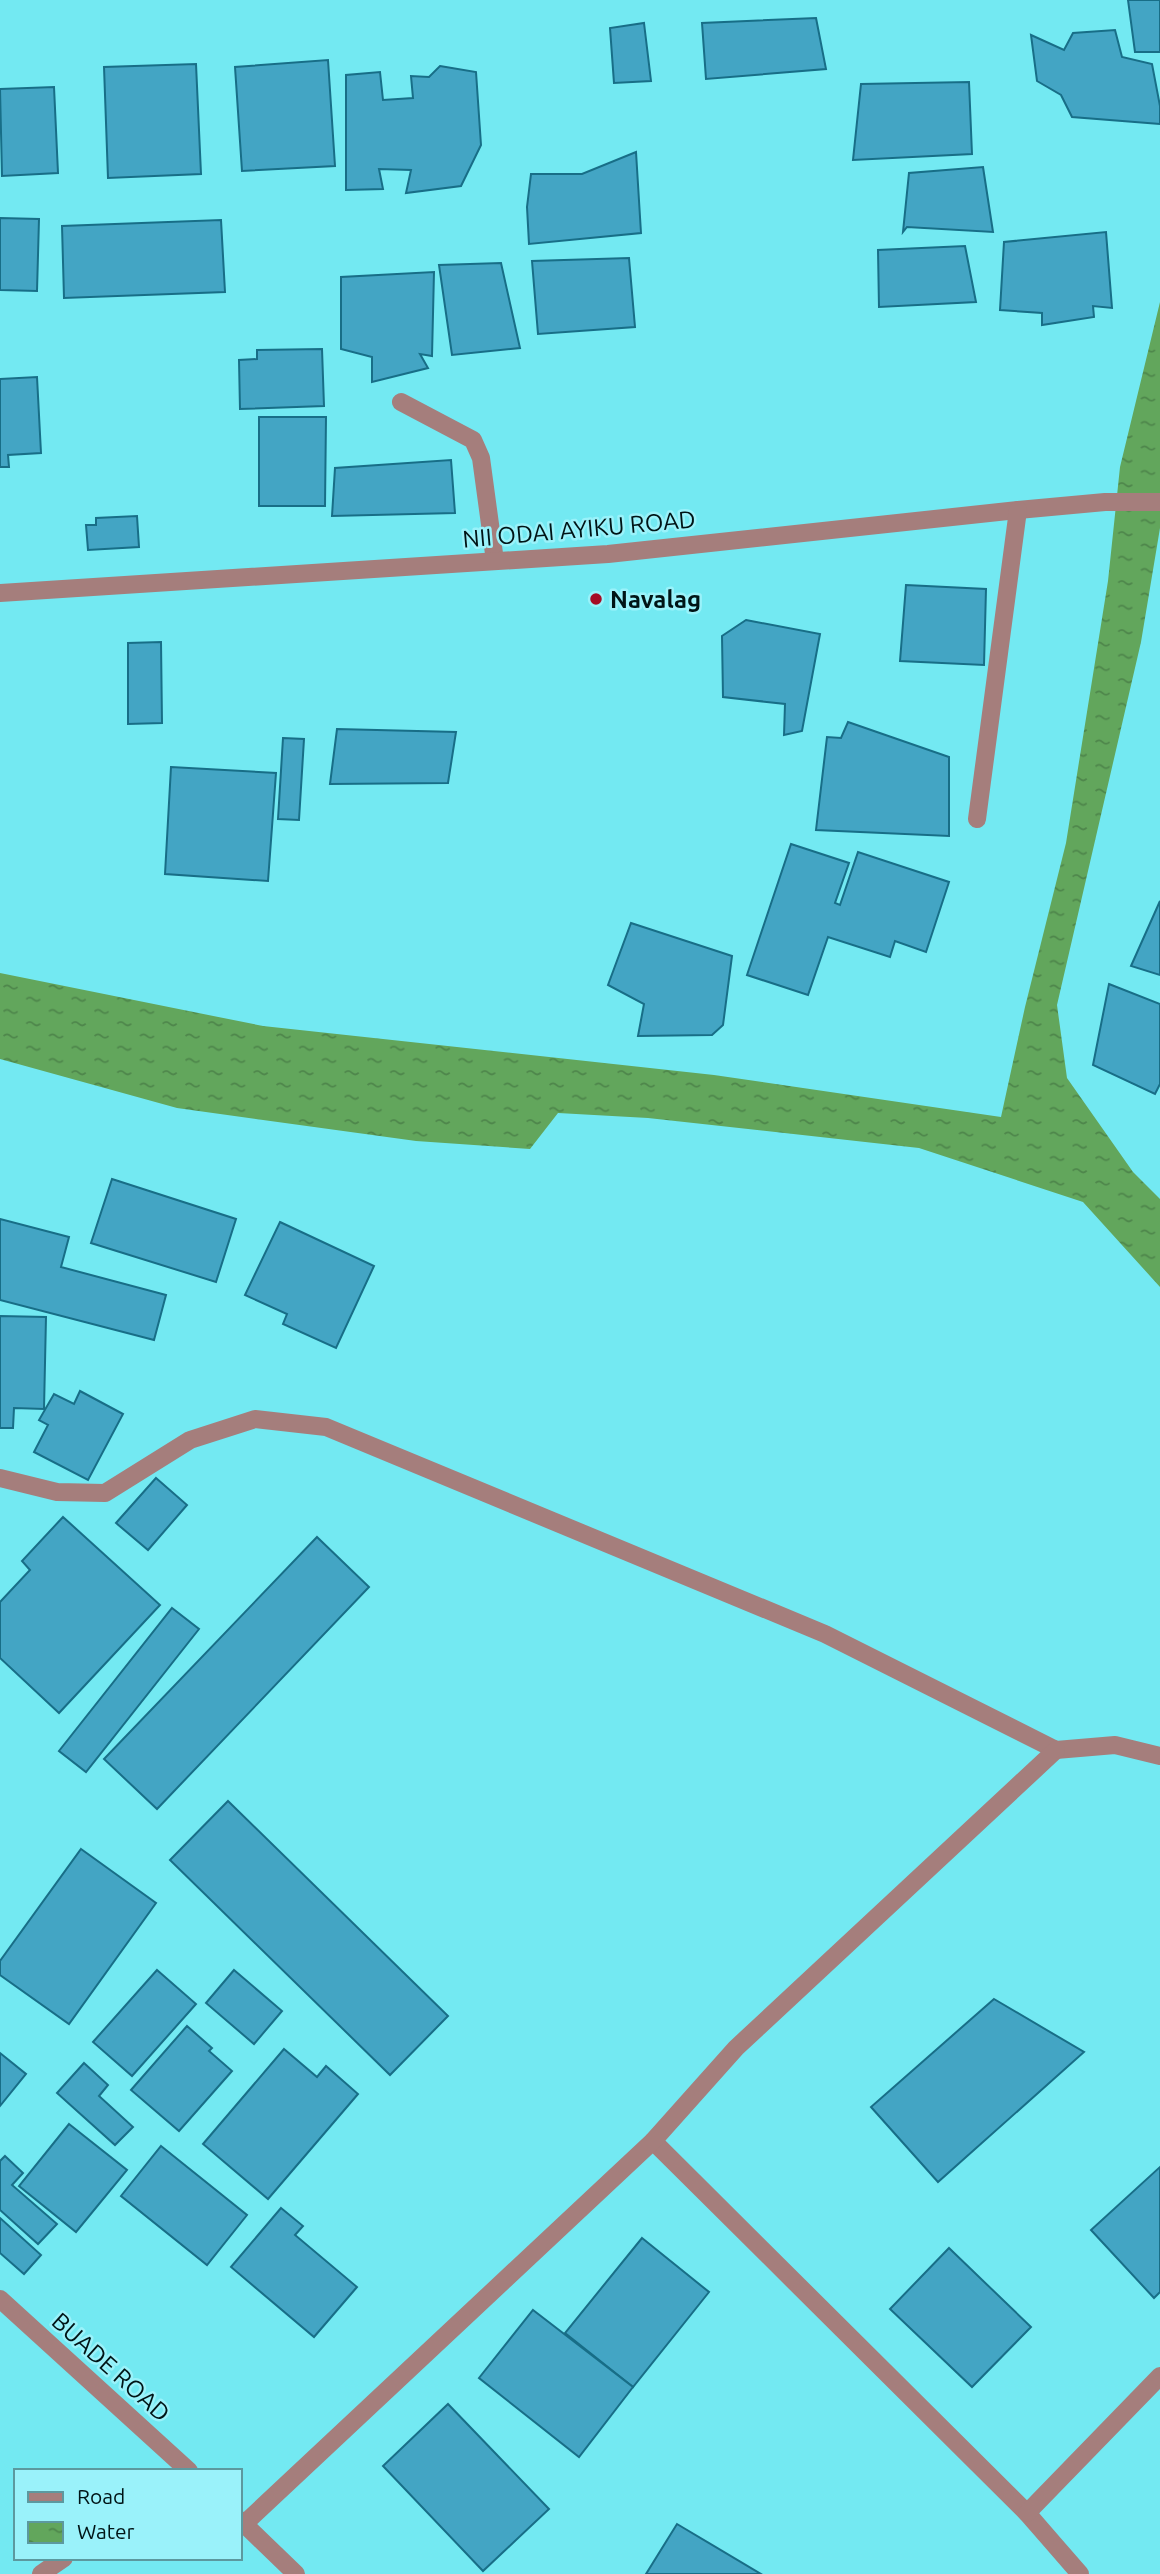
<svg xmlns="http://www.w3.org/2000/svg" width="1160" height="2574" font-family="Ubuntu,sans-serif">
	<style>
		.water { fill: url(#water-ripples) }
		.building { fill: #43a5c4; stroke: #186e87; stroke-width: 2 }
		.lines { fill: none; stroke-linecap: round; stroke-linejoin: round }
		.minor { stroke: #a57e7c; stroke-width: 18 }
		.poi-dot { fill: #a50b24; stroke: #9af2fa; stroke-width: 2.5 }
		.labels { text-anchor: middle; dominant-baseline: central; stroke-width: 5; stroke-linejoin: round; paint-order: stroke }
		.street-label { font-size: 24px; fill: #001416; stroke: #9af2fa }
		.poi-label { font-size: 24px; font-weight: bold; fill: #001416; stroke: #9af2fa; text-anchor: start }
	</style>
	<defs>
		<pattern id="water-ripples" width="26" height="14" patternUnits="userSpaceOnUse" patternTransform="scale(1.75)"><rect width="26" height="14" fill="#62a65c"/><path d="M2 4q2-2 4 0t4 0M15 11q2-2 4 0t4 0" fill="none" stroke="#4e864b"/></pattern>
	</defs>
	<rect width="100%" height="100%" fill="#73e9f2"/>
	<path class="water" d="M1160 302V528L1141 642 1057 1005 1067 1078 1133 1172 1160 1199V1287L1083 1202 919 1148 648 1118 558 1113 530 1149 416 1141 177 1108 0 1059V973L263 1026 714 1075 1001 1117 1025 1007 1066 843 1108 581 1120 467Z"/>
	<g class="building">
		<path d="M1128 0H1160V52H1135Z"/>
		<path d="M816 18 826 69 706 79 702 23Z"/>
		<path d="M644 23 651 81 614 83 610 28Z"/>
		<path d="M1115 30 1122 57 1152 64 1160 106V124L1072 117 1061 95 1037 81 1031 35 1064 50 1073 33Z"/>
		<path d="M328 60 335 166 242 171 235 67Z"/>
		<path d="M196 64 201 174 108 178 104 67Z"/>
		<path d="M440 66 476 72 481 145 461 186 406 193 411 170 379 169 383 189 346 190V75L380 72 383 100 413 98 411 76 429 77Z"/>
		<path d="M969 82 972 154 853 160 861 84Z"/>
		<path d="M54 87 58 173 2 176 0 89Z"/>
		<path d="M636 152 641 233 529 244 527 207 531 174H582Z"/>
		<path d="M983 167 993 232 907 227 903 232 909 173Z"/>
		<path d="M0 218 39 219 37 291 0 290Z"/>
		<path d="M221 220 225 292 64 298 62 226Z"/>
		<path d="M1106 232 1112 308 1093 306 1094 317 1042 325V313L1000 310 1004 242Z"/>
		<path d="M965 246 976 302 879 307 878 250Z"/>
		<path d="M629 258 635 327 538 334 532 261Z"/>
		<path d="M501 263 520 348 452 355 439 265Z"/>
		<path d="M434 272 432 356 420 354 428 368 372 382V357L341 349V277Z"/>
		<path d="M322 349 324 406 240 409 239 360 257 359V350Z"/>
		<path d="M37 377 41 453 8 455 9 467H0V379Z"/>
		<path d="M259 417H326L325 506H259Z"/>
		<path d="M451 460 455 513 332 516 335 468Z"/>
		<path d="M137 516 139 547 88 550 86 525H96V518Z"/>
		<path d="M906 585 986 589 984 665 900 661Z"/>
		<path d="M746 620 820 634 802 731 784 735 785 704 723 697 722 636Z"/>
		<path d="M161 642 162 723 128 724V643Z"/>
		<path d="M848 722 949 757V836L816 830 827 737 841 738Z"/>
		<path d="M337 729 456 732 448 783 330 784Z"/>
		<path d="M283 738 304 739 299 820 278 819Z"/>
		<path d="M171 767 276 773 268 881 165 874Z"/>
		<path d="M791 844 849 863 835 903 840 905 858 852 949 882 926 952 895 941 890 957 828 937 808 995 747 975Z"/>
		<path d="M1160 901V975L1131 966Z"/>
		<path d="M631 923 732 956 723 1025 712 1035 638 1036 644 1004 608 985Z"/>
		<path d="M1109 984 1160 1004V1084L1155 1094 1093 1065Z"/>
		<path d="M112 1179 236 1219 216 1282 91 1243Z"/>
		<path d="M0 1219 69 1237 61 1267 166 1295 154 1340 0 1300Z"/>
		<path d="M280 1222 374 1266 336 1348 283 1324 287 1314 245 1295Z"/>
		<path d="M0 1316 46 1317 44 1409 14 1408 13 1428H0Z"/>
		<path d="M80 1391 123 1414 88 1480 34 1452 48 1425 39 1420 54 1394 74 1404Z"/>
		<path d="M156 1478 187 1505 148 1550 116 1523Z"/>
		<path d="M63 1517 160 1605 59 1713 0 1658V1602L30 1570 22 1561Z"/>
		<path d="M317 1537 369 1587 157 1809 104 1759Z"/>
		<path d="M172 1608 199 1629 86 1772 59 1751Z"/>
		<path d="M228 1801 448 2016 390 2075 170 1860Z"/>
		<path d="M81 1849 156 1903 69 2024 0 1975V1961Z"/>
		<path d="M157 1970 196 2004 132 2076 93 2042Z"/>
		<path d="M234 1970 282 2011 254 2044 206 2003Z"/>
		<path d="M994 1999 1084 2052 938 2182 871 2107Z"/>
		<path d="M187 2026 212 2048 209 2051 232 2071 179 2131 131 2090Z"/>
		<path d="M284 2049 317 2077 326 2066 358 2094 268 2199 203 2144Z"/>
		<path d="M0 2053 26 2074 0 2106Z"/>
		<path d="M84 2063 108 2085 99 2096 133 2127 115 2145 57 2093Z"/>
		<path d="M69 2124 127 2170 76 2232 19 2186Z"/>
		<path d="M161 2146 247 2215 207 2265 121 2196Z"/>
		<path d="M5 2156 23 2173 12 2185 57 2224 38 2244 0 2210V2161Z"/>
		<path d="M1160 2167V2292L1154 2298 1091 2230Z"/>
		<path d="M281 2208 303 2226 295 2235 357 2287 314 2337 231 2267Z"/>
		<path d="M0 2218 41 2255 24 2274 0 2253Z"/>
		<path d="M642 2238 709 2292 633 2387 565 2333Z"/>
		<path d="M949 2248 1031 2327 972 2387 890 2309Z"/>
		<path d="M533 2310 633 2387 579 2457 479 2378Z"/>
		<path d="M448 2404 549 2509 483 2571 383 2466Z"/>
		<path d="M677 2524 761 2574H646Z"/>
	</g>
	<g class="lines">
		<g class="minor">
			<path d="M401 402 473 440 481 458 495 561"/>
			<path d="M0 593 608 554 1018 510 1105 502H1160"/>
			<path d="M977 819 1018 510"/>
			<path d="M0 1478 57 1492 105 1493 190 1440 255 1419 326 1427 825 1634 1056 1750 1115 1745 1160 1756"/>
			<path d="M653 2141 1027 2513 1080 2574"/>
			<path d="M0 2299 189 2471"/>
			<path d="M1027 2513 1160 2376"/>
			<path d="M240 2520 296 2574"/>
			<path d="M244 2524 653 2141 736 2048 1056 1750"/>
			<path d="M41 2574 64 2558"/>
		</g>
	</g>
	<circle class="poi-dot" cx="596" cy="599" r="7"/>
	<g class="labels">
		<g class="street-label">
			<text transform="translate(579 529) rotate(-5)">NII ODAI AYIKU ROAD</text>
			<text transform="translate(111 2367) rotate(42)">BUADE ROAD</text>
		</g>
		<g class="poi-label">
			<text x="610" y="599">Navalag</text>
		</g>
	</g>
	<rect x="14" y="2469" width="228" height="91" fill="#9af2fa" stroke="#5c999f" stroke-width="2"/>
	<rect x="28" y="2492" width="35" height="10" fill="#a57e7c" stroke="#5c999f" stroke-width="2"/>
	<text x="77" y="2504" font-size="21" fill="#001416">Road</text>
	<rect x="28" y="2522" width="35" height="21" fill="url(#water-ripples)" stroke="#5c999f" stroke-width="2"/>
	<text x="77" y="2539" font-size="21" fill="#001416">Water</text>
</svg>
